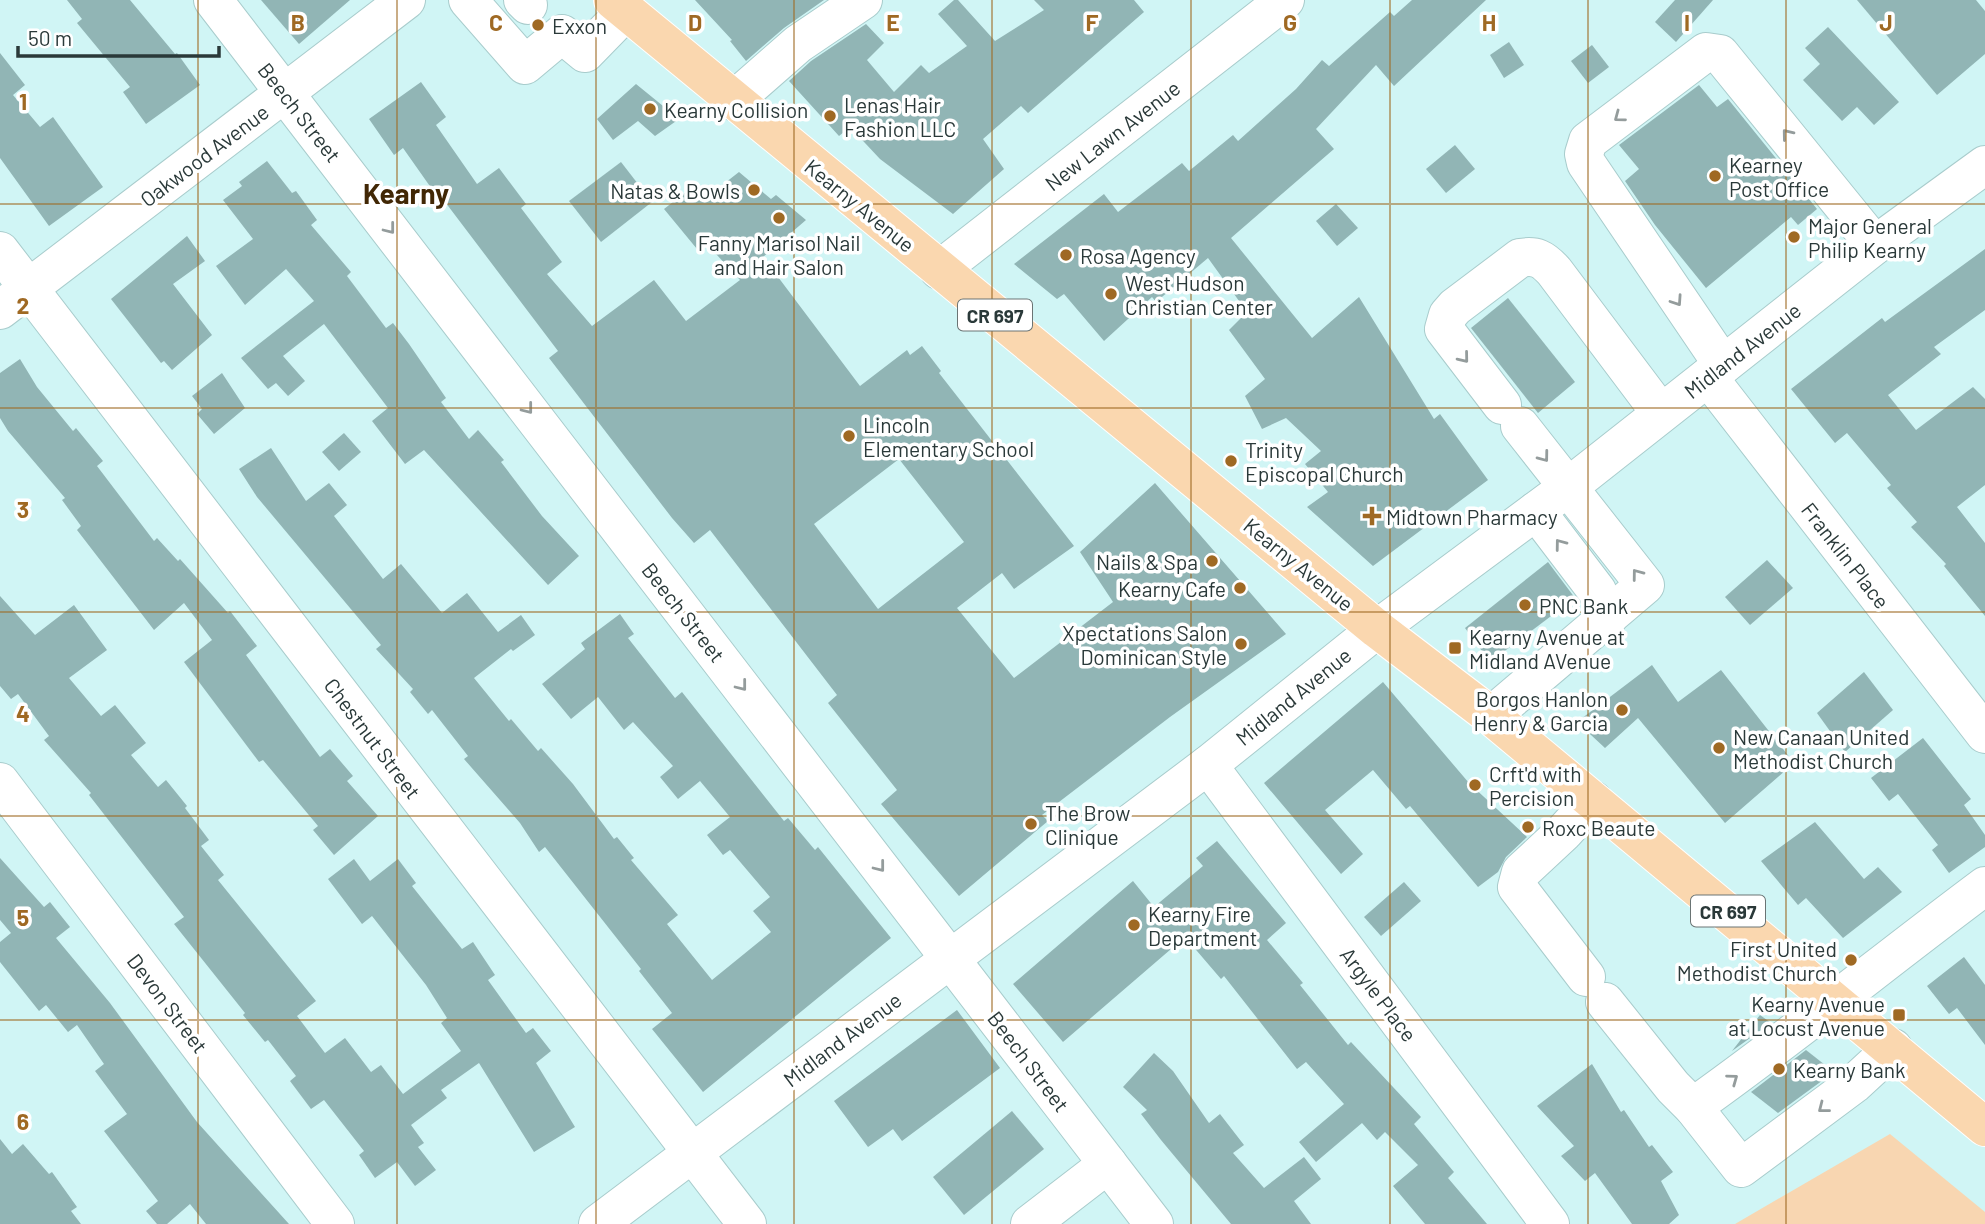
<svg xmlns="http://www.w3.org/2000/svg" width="1985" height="1224" font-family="Barlow,sans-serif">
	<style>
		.green { fill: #f8d6b1 }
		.building { fill: #91b5b5; fill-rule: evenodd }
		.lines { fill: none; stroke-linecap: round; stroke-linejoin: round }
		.minor-casing { stroke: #a8cccc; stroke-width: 40 }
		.major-casing { stroke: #fff; stroke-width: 40 }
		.minor { stroke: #fff; stroke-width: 38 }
		.major { stroke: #fad7af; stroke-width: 38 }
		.oneway { stroke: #949c9c }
		.grid { fill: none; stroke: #9f6923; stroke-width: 2; stroke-opacity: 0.55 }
		.poi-dot { fill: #9f6923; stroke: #fff; stroke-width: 2.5 }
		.labels { text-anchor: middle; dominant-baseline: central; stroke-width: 7; stroke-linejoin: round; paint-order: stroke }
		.shield { fill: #fff; stroke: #6a7474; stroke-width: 2 }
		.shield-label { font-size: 19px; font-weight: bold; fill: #2a3939 }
		.poi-label { font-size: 21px; fill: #2a3939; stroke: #fff; text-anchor: start }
		.street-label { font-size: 21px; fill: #2a3939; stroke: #fff }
		.district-label { font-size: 28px; font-weight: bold; fill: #412705; stroke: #fff }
		.grid-label { font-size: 23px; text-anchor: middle; font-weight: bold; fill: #9f6923; stroke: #fff; stroke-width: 7; stroke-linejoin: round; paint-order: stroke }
	</style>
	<rect width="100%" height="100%" fill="#d0f5f5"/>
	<path class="green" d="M1890 1134 1985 1212V1224H1735Z"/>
	<g class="building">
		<path d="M67 0H130L175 54 177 53 200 85 146 124 123 92 130 87 77 23 82 19Z"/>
		<path d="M261 0H350L299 44Z"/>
		<path d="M695 0H824L784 28 746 61 730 41 732 40Z"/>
		<path d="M954 0H958L995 41 1044 10 1034 0H1134L1144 12 1028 113 1021 106 983 139 1004 169 953 214 880 159 850 127 839 136 789 81 811 61 866 24 884 43 867 60 894 92 921 65 929 73 967 46 938 14Z"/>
		<path d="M1412 0H1486L1394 86 1376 65 1316 129 1334 149 1231 238 1312 338 1359 297 1434 419 1440 414 1488 480 1373 566 1307 507 1328 492 1305 464 1321 451 1286 418 1262 429 1245 396 1265 379 1229 330 1247 312 1208 258 1156 302 1152 297 1104 341 1064 294 1057 299 1014 264 1104 194 1118 212 1182 163 1189 171 1233 135 1238 141 1296 89 1322 60 1329 66 1390 12 1394 16Z"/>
		<path d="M1675 0H1713L1676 42 1655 22Z"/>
		<path d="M1857 0H1976L1985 11V54L1937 95Z"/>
		<path d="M1828 27 1899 102 1874 125 1857 107 1842 121 1803 80 1820 64 1805 48Z"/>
		<path d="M1509 42 1524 65 1504 78 1490 55Z"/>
		<path d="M1592 45 1609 67 1588 83 1571 61Z"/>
		<path d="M0 53 25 85 13 95 40 127 53 117 103 187 49 226 0 158Z"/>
		<path d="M421 82 446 117 436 125 477 184 499 168 526 204 521 208 562 262 547 274 592 326 654 280 686 321 740 280 705 242 697 249 664 209 692 187 703 200 739 172 771 199 776 195 806 220 763 257 860 386 907 350 910 355 922 346 941 371 939 373 1074 546 1014 589 1002 573 957 608 1014 678 1113 602 1080 552 1155 483 1286 634 1170 717 1042 815 1048 821 959 896 881 804 897 790 828 703 837 695 710 530 694 543 672 518 549 358 558 351 436 190 434 192 403 148 394 155 369 119ZM899 459 964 542 878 609 814 524Z"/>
		<path d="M636 84 679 119 655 136 638 121 613 140 597 119Z"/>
		<path d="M1699 85 1717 107 1728 99 1817 209 1798 225 1791 217 1706 288 1655 225 1625 181 1639 169 1619 145Z"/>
		<path d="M1455 145 1475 169 1446 193 1426 169Z"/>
		<path d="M267 161 292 193 296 191 317 220 311 225 351 272 347 276 386 328 393 323 409 344 446 398 441 402 469 439 478 430 504 460 501 462 542 516 579 556 548 585 424 450 405 464 372 421 388 408 324 324 283 356 305 381 288 396 276 383 268 389 241 358 314 301 286 269 245 305 216 266 253 239 223 200 242 186 239 182Z"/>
		<path d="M621 162 652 202 601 242 569 201Z"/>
		<path d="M1336 204 1358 228 1337 246 1316 221Z"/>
		<path d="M187 236 205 261 173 284 212 335 172 370 164 361 161 363 111 299Z"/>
		<path d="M1985 249V310L1934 347 1941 354 1888 395 1916 430 1973 387 1985 399V485L1957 507 1985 543V616L1944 566 1946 564 1911 527 1917 522 1887 488 1891 485 1847 433 1835 443 1791 389 1882 318 1885 322Z"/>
		<path d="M1508 298 1575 382 1538 413 1471 328Z"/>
		<path d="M20 359 37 387 73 431 76 428 103 461 97 466 154 541 157 538 178 561 180 559 228 613 230 611 257 646 246 655 320 757 330 749 353 776 347 781 378 816 334 855 313 830 318 826 263 760 259 762 184 662 212 640 184 603 154 630 77 530 81 526 62 500 65 498 8 431 0 418V373Z"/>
		<path d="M222 373 245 408 214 434 197 414 202 409 192 396Z"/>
		<path d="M344 433 361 452 339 471 322 452Z"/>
		<path d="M271 448 306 501 329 483 347 505 334 516 383 579 401 564 442 613 467 593 498 632 521 615 535 635 513 651 511 649 474 678 509 721 511 719 538 751 541 748 573 784 614 839 617 837 634 858 631 860 678 915 667 924 712 980 771 932 753 911 770 897 730 850 723 855 707 835 730 817 700 781 678 799 660 777 673 766 633 722 624 730 598 697 571 719 542 684 585 649 581 643 620 614 634 634 628 638 675 698 682 692 784 821 788 818 815 850 818 847 891 938 703 1092 652 1029 672 1013 639 971 641 969 545 847 539 852 520 823 464 759 468 756 432 710 428 714 410 692 413 689 376 649 381 645 257 497 239 469Z"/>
		<path d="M1767 560 1793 588 1750 625 1725 597Z"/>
		<path d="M1548 562 1575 598 1490 662 1465 628Z"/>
		<path d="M0 596 35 635 74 605 107 650 69 678 101 716 115 705 146 743 131 755 158 787 166 780 187 806 185 808 209 840 201 846 224 875 218 880 316 1001 297 1016 325 1053 345 1038 371 1072 381 1065 403 1094 461 1051 441 1023 447 1018 426 985 372 916 362 924 328 879 354 859 370 881 398 859 416 883 412 886 462 949 473 942 495 975 488 980 526 1033 533 1028 551 1051 536 1063 575 1127 534 1152 479 1063 441 1090 447 1098 411 1125 424 1143 418 1147 436 1170 415 1186 397 1162 375 1178 359 1155 364 1151 324 1100 311 1109 290 1081 296 1076 268 1040 265 1042 243 1015 245 1013 174 924 184 917 89 795 91 793 44 740 49 736 18 694 11 699 0 686Z"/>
		<path d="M1652 665 1678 702 1721 670 1794 763 1725 823 1638 718 1605 748 1577 722Z"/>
		<path d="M1864 672 1893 710 1845 752 1817 713Z"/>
		<path d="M1383 682 1469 783 1527 837 1506 857 1498 872 1478 887 1410 806 1406 809 1373 770 1325 810 1363 854 1341 874 1264 783Z"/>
		<path d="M1923 738 1971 799 1964 805 1985 835V847L1949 873 1932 850 1938 845 1898 794 1889 801 1871 778Z"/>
		<path d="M1815 822 1864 879 1878 867 1902 892 1843 938 1806 898 1798 905 1761 861Z"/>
		<path d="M1217 841 1286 923 1267 940 1303 983 1300 985 1348 1045 1351 1042 1421 1117 1414 1124 1454 1172 1448 1178 1487 1224H1425L1393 1186 1418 1165 1385 1132 1377 1140 1362 1123 1316 1162 1299 1142 1344 1104 1306 1062 1297 1069 1224 976 1221 979 1185 937 1063 1042 1013 984 1133 881 1154 907 1203 866 1196 858Z"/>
		<path d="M0 858 44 907 50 902 70 927 56 938 110 1003 197 1122 289 1224H206L190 1204 167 1224H157L146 1211 158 1201 104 1131 127 1114 95 1071 104 1064 77 1025 68 1032 46 1005 39 1011 0 962V942L11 933 0 920Z"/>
		<path d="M1404 882 1421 901 1381 936 1364 917Z"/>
		<path d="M1964 957 1985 985V1045L1957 1008 1949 1014 1927 986Z"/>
		<path d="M957 1010 1000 1068 902 1141 893 1129 868 1147 834 1101Z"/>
		<path d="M1760 1015 1771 1023 1732 1051Z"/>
		<path d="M1806 1050 1834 1072 1778 1113 1751 1092Z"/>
		<path d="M1154 1053 1173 1071 1209 1123 1220 1114 1244 1145 1233 1153 1264 1188 1304 1157 1321 1179 1294 1201 1311 1224H1231L1161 1140 1141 1114 1147 1110 1123 1087Z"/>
		<path d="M1592 1064 1621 1112 1624 1110 1649 1147 1652 1145 1673 1172 1661 1181 1679 1215 1669 1224H1632L1595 1173 1585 1181 1561 1156 1574 1146 1537 1106Z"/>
		<path d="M1012 1111 1044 1149 964 1215 933 1177Z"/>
		<path d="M0 1139 12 1154 23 1144 49 1174 52 1172 77 1207 71 1211 81 1224H0Z"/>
	</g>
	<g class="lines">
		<defs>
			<g id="minor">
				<path d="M213 0 1154 1224"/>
				<path d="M468 0 525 65 562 34 585 53 626 11"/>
				<path d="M523 0 528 5"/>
				<path d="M733 101 798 44 863 0"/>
				<path d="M0 251 747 1224"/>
				<path d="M939 270 1285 0"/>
				<path d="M0 310 406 0"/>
				<path d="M1723 365 1586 163 1584 154 1588 141 1706 52 1720 54 1875 245"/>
				<path d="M1708 377 1985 734"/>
				<path d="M1502 405 1444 329 1448 315 1455 307 1520 258C1536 255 1543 259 1554 271L1660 412"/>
				<path d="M1536 511 1597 591 1608 618"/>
				<path d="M1491 716 1645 585 1520 426"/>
				<path d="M1208 765 1550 1224"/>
				<path d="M0 782 335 1224"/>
				<path d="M1586 977 1517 887 1521 872 1564 832 1593 800"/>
				<path d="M1605 1002 1673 1087 1693 1107"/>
				<path d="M1893 1048 1854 1084 1741 1168 1693 1107C1793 1036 1887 959 1985 886"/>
				<path d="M598 1224 1208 765 1377 629 1567 488 1875 245 1985 165"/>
				<path d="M1030 1224 1108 1164"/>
			</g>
			<path id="major" d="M613 0 1377 629 1491 716 1985 1127"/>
		</defs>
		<use href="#minor" class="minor-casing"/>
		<use href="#major" class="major-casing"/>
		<use href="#minor" class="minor"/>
		<use href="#major" class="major"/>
	</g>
	<defs><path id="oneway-chevron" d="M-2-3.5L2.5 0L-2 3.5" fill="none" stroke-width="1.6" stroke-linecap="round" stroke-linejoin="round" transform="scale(1.75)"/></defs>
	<g class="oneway">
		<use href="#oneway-chevron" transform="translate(1619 117) rotate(143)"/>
		<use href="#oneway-chevron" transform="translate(1787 134) rotate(-129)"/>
		<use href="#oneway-chevron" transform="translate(390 229) rotate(52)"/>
		<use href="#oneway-chevron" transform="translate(1677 301) rotate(56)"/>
		<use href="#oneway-chevron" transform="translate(1464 358) rotate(51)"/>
		<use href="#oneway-chevron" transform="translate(528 409) rotate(52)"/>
		<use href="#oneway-chevron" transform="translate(1544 457) rotate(53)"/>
		<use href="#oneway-chevron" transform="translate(1560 544) rotate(-127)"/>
		<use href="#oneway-chevron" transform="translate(1637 574) rotate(-127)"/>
		<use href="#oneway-chevron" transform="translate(742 686) rotate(52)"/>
		<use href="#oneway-chevron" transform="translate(880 867) rotate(52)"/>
		<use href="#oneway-chevron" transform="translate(1733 1079) rotate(-36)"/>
		<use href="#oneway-chevron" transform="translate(1823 1108) rotate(142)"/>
	</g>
	<path class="grid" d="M198 0V1224M397 0V1224M596 0V1224M794 0V1224M992 0V1224M1191 0V1224M1390 0V1224M1588 0V1224M1786 0V1224M0 204H1985M0 408H1985M0 612H1985M0 816H1985M0 1020H1985"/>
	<g class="poi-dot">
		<circle cx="538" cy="25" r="7"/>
		<circle cx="650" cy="109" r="7"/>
		<circle cx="830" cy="116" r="7"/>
		<circle cx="1715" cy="176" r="7"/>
		<circle cx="754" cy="190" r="7"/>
		<circle cx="779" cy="218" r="7"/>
		<circle cx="1794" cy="237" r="7"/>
		<circle cx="1066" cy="255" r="7"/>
		<circle cx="1111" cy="294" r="7"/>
		<circle cx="849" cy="436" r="7"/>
		<circle cx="1231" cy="461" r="7"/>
		<path d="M1368.5 505.5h7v7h7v7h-7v7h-7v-7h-7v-7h7z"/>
		<circle cx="1212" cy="561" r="7"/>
		<circle cx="1240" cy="588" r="7"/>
		<circle cx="1525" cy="605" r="7"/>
		<circle cx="1241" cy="644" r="7"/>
		<rect x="1448" y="641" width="14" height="14" rx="3.5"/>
		<circle cx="1622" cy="710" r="7"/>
		<circle cx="1719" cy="748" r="7"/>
		<circle cx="1475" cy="785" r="7"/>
		<circle cx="1031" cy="824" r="7"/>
		<circle cx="1528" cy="827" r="7"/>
		<circle cx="1134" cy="925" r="7"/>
		<circle cx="1851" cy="960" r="7"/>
		<rect x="1892" y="1008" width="14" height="14" rx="3.5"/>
		<circle cx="1779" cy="1069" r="7"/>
	</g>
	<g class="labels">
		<g class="shield">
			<rect x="958" y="299.5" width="74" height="31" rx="5"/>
			<rect x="1691" y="895.5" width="74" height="31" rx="5"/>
		</g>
		<g class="shield-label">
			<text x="995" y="315">CR 697</text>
			<text x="1728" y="911">CR 697</text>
		</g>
		<g class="poi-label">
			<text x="552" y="25">Exxon</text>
			<text x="844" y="104">Lenas Hair<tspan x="844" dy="24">Fashion LLC</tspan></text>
			<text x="664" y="109">Kearny Collision</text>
			<text x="1729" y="164">Kearney<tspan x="1729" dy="24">Post Office</tspan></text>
			<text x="740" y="190" text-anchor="end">Natas &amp; Bowls</text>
			<text x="1808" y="225">Major General<tspan x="1808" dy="24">Philip Kearny</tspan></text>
			<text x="779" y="242" text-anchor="middle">Fanny Marisol Nail<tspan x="779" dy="24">and Hair Salon</tspan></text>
			<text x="1080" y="255">Rosa Agency</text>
			<text x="1125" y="282">West Hudson<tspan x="1125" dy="24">Christian Center</tspan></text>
			<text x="863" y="424">Lincoln<tspan x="863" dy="24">Elementary School</tspan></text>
			<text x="1245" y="449">Trinity<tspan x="1245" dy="24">Episcopal Church</tspan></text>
			<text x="1386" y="516">Midtown Pharmacy</text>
			<text x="1198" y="561" text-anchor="end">Nails &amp; Spa</text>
			<text x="1226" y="588" text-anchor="end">Kearny Cafe</text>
			<text x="1539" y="605">PNC Bank</text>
			<text x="1227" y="632" text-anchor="end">Xpectations Salon<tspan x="1227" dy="24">Dominican Style</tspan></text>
			<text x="1469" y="636">Kearny Avenue at<tspan x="1469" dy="24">Midland AVenue</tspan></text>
			<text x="1608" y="698" text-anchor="end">Borgos Hanlon<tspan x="1608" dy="24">Henry &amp; Garcia</tspan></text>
			<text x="1733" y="736">New Canaan United<tspan x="1733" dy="24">Methodist Church</tspan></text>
			<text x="1489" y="773">Crft'd with<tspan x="1489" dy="24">Percision</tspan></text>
			<text x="1045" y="812">The Brow<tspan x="1045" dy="24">Clinique</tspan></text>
			<text x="1542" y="827">Roxc Beaute</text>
			<text x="1148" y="913">Kearny Fire<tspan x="1148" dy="24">Department</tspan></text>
			<text x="1837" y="948" text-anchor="end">First United<tspan x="1837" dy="24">Methodist Church</tspan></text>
			<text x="1885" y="1003" text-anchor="end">Kearny Avenue<tspan x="1885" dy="24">at Locust Avenue</tspan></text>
			<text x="1793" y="1069">Kearny Bank</text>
		</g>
		<g class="street-label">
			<text transform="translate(300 112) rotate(52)">Beech Street</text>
			<text transform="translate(1112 135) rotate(-38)">New Lawn Avenue</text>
			<text transform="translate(204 155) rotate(-37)">Oakwood Avenue</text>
			<text transform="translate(860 205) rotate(39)">Kearny Avenue</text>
			<text transform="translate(1742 350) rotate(-38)">Midland Avenue</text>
			<text transform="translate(1846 555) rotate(52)">Franklin Place</text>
			<text transform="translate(1299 564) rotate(39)">Kearny Avenue</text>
			<text transform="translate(684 612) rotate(52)">Beech Street</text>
			<text transform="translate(1293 696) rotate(-39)">Midland Avenue</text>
			<text transform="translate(373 738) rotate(53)">Chestnut Street</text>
			<text transform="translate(1379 994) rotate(53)">Argyle Place</text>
			<text transform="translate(168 1003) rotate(53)">Devon Street</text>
			<text transform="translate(842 1039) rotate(-37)">Midland Avenue</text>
			<text transform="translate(1029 1061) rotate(53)">Beech Street</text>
		</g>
		<g class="district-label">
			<text x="406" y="193">Kearny</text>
		</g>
	</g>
	<g class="grid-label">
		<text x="298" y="31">B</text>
		<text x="496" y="31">C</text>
		<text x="695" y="31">D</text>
		<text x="893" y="31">E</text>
		<text x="1092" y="31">F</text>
		<text x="1290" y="31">G</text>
		<text x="1489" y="31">H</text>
		<text x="1687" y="31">I</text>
		<text x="1886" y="31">J</text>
		<text x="23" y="110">1</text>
		<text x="23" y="314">2</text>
		<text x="23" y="518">3</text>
		<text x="23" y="722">4</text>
		<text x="23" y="926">5</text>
		<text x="23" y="1130">6</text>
	</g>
	<path d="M18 46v10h201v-10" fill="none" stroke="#2a3939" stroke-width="3.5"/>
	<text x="28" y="46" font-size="21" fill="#2a3939" stroke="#ffffff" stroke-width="5" paint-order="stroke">50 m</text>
</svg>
